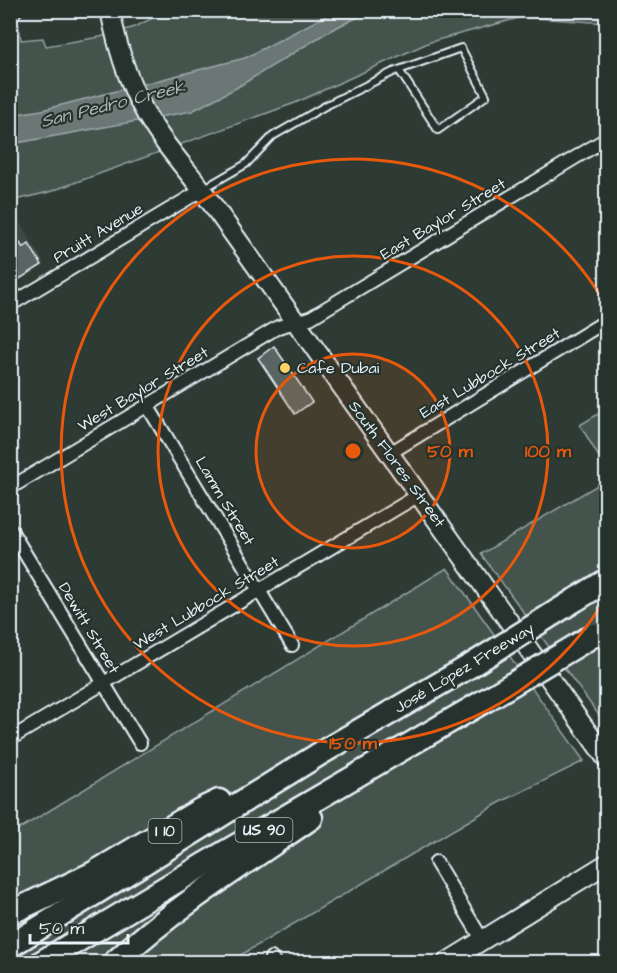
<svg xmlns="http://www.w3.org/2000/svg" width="617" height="973" font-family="'Architects Daughter',sans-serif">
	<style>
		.built { fill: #3b4843 }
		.green { fill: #45524e; stroke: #96a2a3; stroke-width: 1.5 }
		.water { fill: #6b7775; stroke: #9da8a9; stroke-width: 1.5 }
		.building { fill: #596563; stroke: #e8f1f8; stroke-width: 1.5 }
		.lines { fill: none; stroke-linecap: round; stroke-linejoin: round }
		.lane-casing { stroke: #e8f1f8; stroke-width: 10 }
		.street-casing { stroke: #e8f1f8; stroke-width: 16 }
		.secondary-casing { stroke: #e8f1f8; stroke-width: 22 }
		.highway-casing { stroke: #e8f1f8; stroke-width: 27 }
		.lane { stroke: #26332d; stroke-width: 6 }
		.street { stroke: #26332d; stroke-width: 12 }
		.secondary { stroke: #26332d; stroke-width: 18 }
		.highway { stroke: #26332d; stroke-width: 22 }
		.highway-bridge-casing { stroke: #e8f1f8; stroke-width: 27; stroke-linecap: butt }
		.highway-bridge { stroke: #26332d; stroke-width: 22 }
		.ring { fill: none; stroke: #e8590c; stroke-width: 3 }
		.poi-dot { fill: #ffd166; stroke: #26332d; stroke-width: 2 }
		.labels { text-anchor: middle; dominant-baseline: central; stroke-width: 4.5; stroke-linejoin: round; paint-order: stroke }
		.shield { fill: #26332d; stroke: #aeb8bb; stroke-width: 1.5 }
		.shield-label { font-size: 15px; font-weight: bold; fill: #e8f1f8 }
		.street-label { font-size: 16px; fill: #e8f1f8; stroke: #26332d }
		.poi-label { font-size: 16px; fill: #e8f1f8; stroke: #26332d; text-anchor: start }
		.water-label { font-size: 18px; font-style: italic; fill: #b0babd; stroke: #26332d }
		.centre { fill: #e8590c; stroke: #26332d; stroke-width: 3 }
		.ring-label { font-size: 18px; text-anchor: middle; font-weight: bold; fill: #e8590c; stroke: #26332d; stroke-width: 4.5; stroke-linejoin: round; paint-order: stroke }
	</style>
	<rect width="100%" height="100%" fill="#2e3b35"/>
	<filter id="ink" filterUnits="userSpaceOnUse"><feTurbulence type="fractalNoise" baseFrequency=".0167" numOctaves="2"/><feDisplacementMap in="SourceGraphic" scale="12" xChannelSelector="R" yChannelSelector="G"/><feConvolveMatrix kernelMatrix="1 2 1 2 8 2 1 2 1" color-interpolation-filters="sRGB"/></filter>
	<g filter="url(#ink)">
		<path class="built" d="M10 205 44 263 11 283H10Z"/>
		<g class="green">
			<path d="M166 11H606V23L522 17 430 42 295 103 49 192 11 201 10 25 18 23 21 40 43 38 46 46 100 37 135 27Z"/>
			<path d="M606 409V469L580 425Z"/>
			<path d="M606 480V725L481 554Z"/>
			<path d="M447 568 584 761 499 803 229 962H11V834Z"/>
		</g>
		<path class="water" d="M335 11H371L331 30 236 88 192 111 11 144V115L42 110 245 58Z"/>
		<g class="building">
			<path d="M10 227 23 248 29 244 42 265 10 285Z"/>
			<path d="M274 346 312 402 295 414 258 358Z"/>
		</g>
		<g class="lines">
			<defs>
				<path id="lane" d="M203 189 246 164 273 136 325 106 393 72 461 48 486 96 438 130 399 70"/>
				<g id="street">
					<path d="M10 12 16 10"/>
					<path d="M10 305 202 190"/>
					<path d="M147 405 292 645"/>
					<path d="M390 453 606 321"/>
					<path d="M10 488 278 327 310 318 606 139"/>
					<path d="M10 529 140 743"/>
					<path d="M10 739 419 495"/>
					<path d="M436 862 483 941"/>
					<path d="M271 958 274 962"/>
				</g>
				<g id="secondary">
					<path d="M110 10C118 51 131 93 154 127 168 149 186 169 202 190L606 758"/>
					<path d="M447 962 606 864"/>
				</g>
				<g id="highway">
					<path d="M575 600 606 581"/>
					<path d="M10 913 92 874 200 810 219 801"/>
					<path d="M10 946 321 753 470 666"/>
					<path d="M42 962 205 864 486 700"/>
					<path d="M115 962C175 907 244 864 311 818"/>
				</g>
			</defs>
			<use href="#lane" class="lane-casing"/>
			<use href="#street" class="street-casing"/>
			<use href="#secondary" class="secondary-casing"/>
			<use href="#highway" class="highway-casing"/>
			<use href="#lane" class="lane"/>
			<use href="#street" class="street"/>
			<use href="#secondary" class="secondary"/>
			<use href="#highway" class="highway"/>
			<defs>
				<g id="highway-bridge">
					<path d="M470 666 575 600"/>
					<path d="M486 700 594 635"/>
				</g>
			</defs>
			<use href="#highway-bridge" class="highway-bridge-casing"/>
			<use href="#highway-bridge" class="highway-bridge"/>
		</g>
	</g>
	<circle cx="353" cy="451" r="97" fill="#e8590c" fill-opacity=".12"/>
	<g class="ring">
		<circle cx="353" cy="451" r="97"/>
		<circle cx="353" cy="451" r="195"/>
		<path d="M606 597A292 292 0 1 1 606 305"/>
	</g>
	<circle class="poi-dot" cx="285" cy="368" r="6"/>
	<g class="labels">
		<g class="shield">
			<rect x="235.5" y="818" width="57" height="24" rx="4.5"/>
			<rect x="148.5" y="819" width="33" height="24" rx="4.5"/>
		</g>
		<g class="shield-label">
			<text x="264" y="830">US 90</text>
			<text x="165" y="831">I 10</text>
		</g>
		<g class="street-label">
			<text transform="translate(443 219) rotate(-31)">East Baylor Street</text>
			<text transform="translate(98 233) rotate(-31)">Pruitt Avenue</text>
			<text transform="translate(490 373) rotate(-31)">East Lubbock Street</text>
			<text transform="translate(143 389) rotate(-31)">West Baylor Street</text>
			<text transform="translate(397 464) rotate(54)">South Flores Street</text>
			<text transform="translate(225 501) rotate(59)">Lamm Street</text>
			<text transform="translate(206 603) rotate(-31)">West Lubbock Street</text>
			<text transform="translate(89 628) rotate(59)">Dewitt Street</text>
			<text transform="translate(464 668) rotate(-31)">José López Freeway</text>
		</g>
		<g class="poi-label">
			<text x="297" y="368">Cafe Dubai</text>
		</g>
		<g class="water-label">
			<text transform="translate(113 104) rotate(-14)">San Pedro Creek</text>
		</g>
	</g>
	<circle cx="353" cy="451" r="9" class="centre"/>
	<g class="ring-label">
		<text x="450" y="457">50 m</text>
		<text x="548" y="457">100 m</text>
		<text x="353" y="749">150 m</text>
	</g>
	<rect width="617" height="973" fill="none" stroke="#26332d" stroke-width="36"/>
	<rect x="18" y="18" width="581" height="937" fill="none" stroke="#e8f1f8" stroke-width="2" filter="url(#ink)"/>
	<path d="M30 934v9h98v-9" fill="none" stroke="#e8f1f8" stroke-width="3"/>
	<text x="39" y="934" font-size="18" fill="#e8f1f8" stroke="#26332d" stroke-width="4.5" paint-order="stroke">50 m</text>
</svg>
